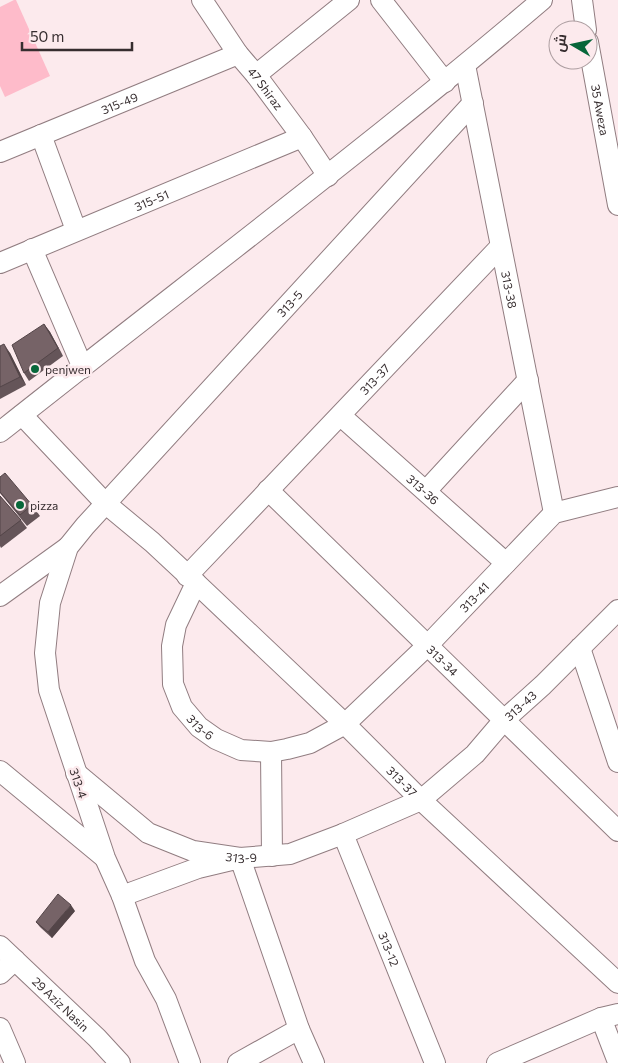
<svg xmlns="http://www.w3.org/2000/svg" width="618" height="1063" font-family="Commissioner,Cairo,sans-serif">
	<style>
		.green { fill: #febbca }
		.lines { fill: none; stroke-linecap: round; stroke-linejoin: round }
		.minor-casing { stroke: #917d81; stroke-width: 22 }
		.minor { stroke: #fff; stroke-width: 20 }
		.wall { fill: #655559 }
		.shaded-wall { fill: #534548 }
		.building { fill: #766367; stroke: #534548 }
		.poi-dot { fill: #07673a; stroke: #fceaed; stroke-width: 2 }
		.labels { text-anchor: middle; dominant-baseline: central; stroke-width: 5; stroke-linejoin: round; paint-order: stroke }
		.street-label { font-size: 12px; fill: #362d2f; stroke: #fceaed }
		.poi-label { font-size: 12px; fill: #362d2f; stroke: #fceaed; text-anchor: start }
	</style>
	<rect width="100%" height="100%" fill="#fceaed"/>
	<path class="green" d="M14 0H16L50 76 5 97 0 86V7Z"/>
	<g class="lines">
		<defs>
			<g id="minor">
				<path id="s1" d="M202 0 238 54 256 75 302 137 328 176"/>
				<path d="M381 0 445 82"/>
				<path d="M582 0 586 30"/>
				<path id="s2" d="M588 42 618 205"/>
				<path id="s3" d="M465 65 554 513"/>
				<path d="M256 75 349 0"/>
				<path d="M41 135 76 230"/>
				<path id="s4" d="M0 152 238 54"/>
				<path d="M32 249 83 368"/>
				<path id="s5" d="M0 263 302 137"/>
				<path id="s6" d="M22 415 105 503 152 542 196 583 345 724 421 800 618 983"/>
				<path id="s7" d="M341 416 506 563"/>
				<path d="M0 432C181 288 366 150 542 0"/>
				<path id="s8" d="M268 490 618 831"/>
				<path d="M426 491 528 380"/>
				<path id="s9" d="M187 576 500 247"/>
				<path id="s10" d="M196 583 176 625 172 646 173 684 182 707 199 727 216 739 241 750 271 752 287 749 310 743 345 724 428 645 554 513 618 497"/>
				<path d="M0 596 68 547"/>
				<path d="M580 648 618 762"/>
				<path d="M271 752 272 856"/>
				<path d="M0 771 104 857"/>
				<path id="s11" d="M76 773 148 833 193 851 240 858 290 854 343 834 421 800 475 754 504 720 543 685 618 610"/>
				<path id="s12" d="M343 834 435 1063"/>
				<path d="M122 896 198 868 240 858 299 1029 314 1063"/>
				<path id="s13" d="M0 946 97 1038 120 1063"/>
				<path d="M0 974 15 960"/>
				<path d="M601 1018 618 1062"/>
				<path d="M0 1028 15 1063"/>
				<path id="s14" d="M190 1063 166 999 145 961 122 896 105 858 49 690 45 653 50 603 68 547 85 526 473 103"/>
				<path d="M238 1063 299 1029"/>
				<path d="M497 1063 601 1018 618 1014"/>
			</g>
		</defs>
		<use href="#minor" class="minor-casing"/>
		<use href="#minor" class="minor"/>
	</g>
	<g class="wall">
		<path d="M44 324 50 332 63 356 29 381 24 373Z"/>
		<path d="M0 346 10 353 26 385 0 399Z"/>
		<path d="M0 477 32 505 40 516 27 526 0 493Z"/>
		<path d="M0 496 21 520 27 528 1 548 0 546Z"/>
		<path d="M75 911 52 938 40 927 36 922Z"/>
	</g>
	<g class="shaded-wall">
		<path d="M44 324 50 332 63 356 58 348Z"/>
		<path d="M4 344 10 353 26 385 20 377Z"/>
		<path d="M71 905 75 911 52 938 48 932Z"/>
	</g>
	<g class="building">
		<path d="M44 324 58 348 24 373 12 345Z"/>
		<path d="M4 344 20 377 0 387V346Z"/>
		<path d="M5 473 32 505 20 515 0 492V477Z"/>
		<path d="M0 496 21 520 0 536Z"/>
		<path d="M58 894 71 905 48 932 36 922Z"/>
	</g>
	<g class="poi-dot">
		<circle cx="35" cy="369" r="5"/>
		<circle cx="20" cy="505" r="5"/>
	</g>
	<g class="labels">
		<g class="street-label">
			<text stroke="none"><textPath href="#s1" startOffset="109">47 Shiraz</textPath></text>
			<text stroke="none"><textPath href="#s4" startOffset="129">315-49</textPath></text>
			<text stroke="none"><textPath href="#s2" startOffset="69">35 Aweza</textPath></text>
			<text stroke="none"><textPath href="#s5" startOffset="164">315-51</textPath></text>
			<text stroke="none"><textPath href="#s3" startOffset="229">313-38</textPath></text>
			<text stroke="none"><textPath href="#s14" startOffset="875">313-5</textPath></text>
			<text stroke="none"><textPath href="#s9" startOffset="272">313-37</textPath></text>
			<text stroke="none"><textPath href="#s7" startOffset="110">313-36</textPath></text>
			<text stroke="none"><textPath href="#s10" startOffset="496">313-41</textPath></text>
			<text stroke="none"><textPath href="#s8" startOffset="244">313-34</textPath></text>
			<text stroke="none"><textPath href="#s11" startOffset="519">313-43</textPath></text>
			<text stroke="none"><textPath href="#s10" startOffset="158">313-6</textPath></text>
			<text stroke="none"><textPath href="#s6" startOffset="528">313-37</textPath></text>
			<text transform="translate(79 783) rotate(71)">313-4</text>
			<text stroke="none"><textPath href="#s11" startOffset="191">313-9</textPath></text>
			<text stroke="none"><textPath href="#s12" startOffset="124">313-12</textPath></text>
			<text stroke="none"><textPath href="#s13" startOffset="84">29 Aziz Nasin</textPath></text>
		</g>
		<g class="poi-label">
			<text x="45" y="369">penjwen</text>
			<text x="30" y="505">pizza</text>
		</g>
	</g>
	<g transform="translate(573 45) rotate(279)"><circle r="24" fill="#fceaed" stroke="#ad9ea1"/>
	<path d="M0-4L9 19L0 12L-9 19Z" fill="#07673a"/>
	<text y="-8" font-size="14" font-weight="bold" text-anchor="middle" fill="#362d2f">ش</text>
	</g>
	<path d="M22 42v8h110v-8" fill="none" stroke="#362d2f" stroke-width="2.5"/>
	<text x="30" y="42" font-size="15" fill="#362d2f" stroke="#fceaed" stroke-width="4" paint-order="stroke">50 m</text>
</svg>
